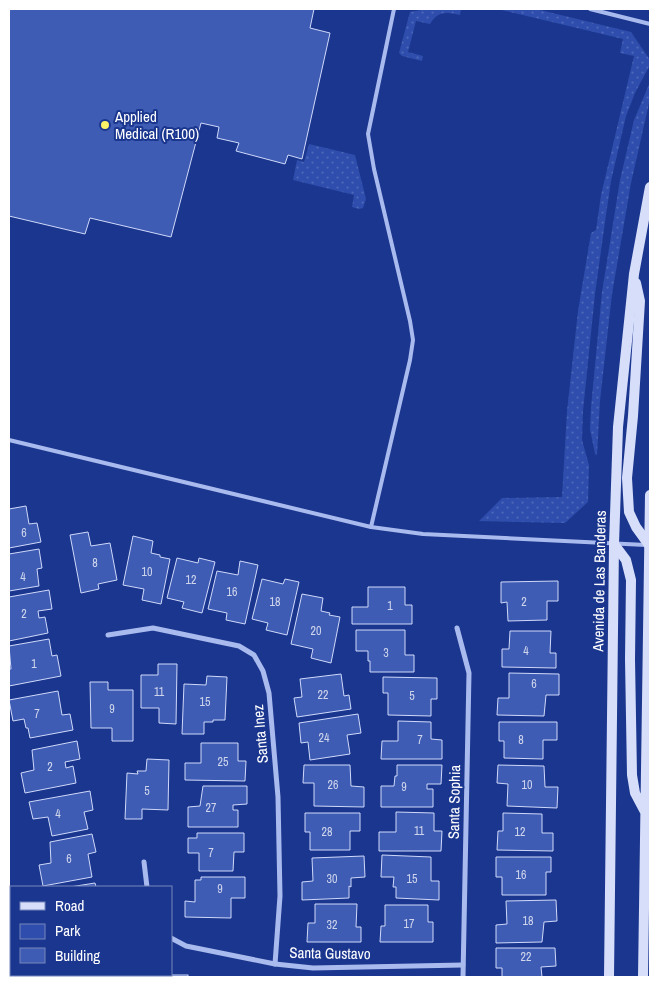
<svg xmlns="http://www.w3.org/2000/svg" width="659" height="986" font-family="'Archivo Narrow',sans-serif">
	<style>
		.green { fill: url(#green-dots) }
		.building { fill: #3f5cb4; stroke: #cfd9fa }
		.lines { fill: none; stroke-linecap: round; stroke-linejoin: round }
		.lane { stroke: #a9baee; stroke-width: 4 }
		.street { stroke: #a9baee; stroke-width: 5 }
		.secondary { stroke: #d6defa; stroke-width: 10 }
		.poi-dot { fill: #fef266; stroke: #1b368e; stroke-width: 2 }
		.labels { text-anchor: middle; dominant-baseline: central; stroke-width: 4; stroke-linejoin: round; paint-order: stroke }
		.number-label { font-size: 12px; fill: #cfd6ec }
		.poi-label { font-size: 15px; fill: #fff; stroke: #1b368e; text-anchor: start }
		.street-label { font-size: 15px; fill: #fff; stroke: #1b368e }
	</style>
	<defs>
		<pattern id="green-dots" width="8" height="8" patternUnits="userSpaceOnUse" patternTransform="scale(1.25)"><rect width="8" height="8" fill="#2e4dac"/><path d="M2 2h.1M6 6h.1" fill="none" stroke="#4d68b8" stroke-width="1.8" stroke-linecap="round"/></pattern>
	</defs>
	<rect width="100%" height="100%" fill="#1b368e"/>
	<g class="green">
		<path d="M426 9H461L460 15C446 12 438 11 430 24L416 21 408 52 423 56 422 61 402 56 399 53 410 12Z"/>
		<path d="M497 9H536L631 32 650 60V65L635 93 626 116 611 181 606 215 595 294 583 411 582 440 589 465 588 502 565 523 479 521 502 498 562 497 567 411 578 311 591 233 596 230 601 195 634 56 620 53 623 39Z"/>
		<path d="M650 82V99L631 183 612 294 600 401 597 455 595 454 590 429 591 407 602 292 620 180 634 120Z"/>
		<path d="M309 144 355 155 366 199 363 208 359 209 352 207 354 195 293 180 297 160 304 162Z"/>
	</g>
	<g class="building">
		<path d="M9 9H314L310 28 330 33 302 159 288 155 285 164 236 151 239 143 217 138 219 127 201 123 171 237 90 218 85 234 9 216Z"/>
		<path d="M26 506 29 524 37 523 41 542 9 548V509Z"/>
		<path d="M88 532 91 546 110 543 117 580 98 584 99 589 81 593 70 535Z"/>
		<path d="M133 536 153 541 151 553 160 555V557L170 559 161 604 142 600 144 589 123 585Z"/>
		<path d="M39 549 42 568 37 569 39 586 9 591V554Z"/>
		<path d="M177 558 198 563 199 558 215 562 202 613 182 608 184 602 167 598Z"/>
		<path d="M240 561 258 565 245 624 226 620 227 613 208 609 217 571 238 575Z"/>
		<path d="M262 579 283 584 285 579 299 582 287 635 266 630 268 623 252 619Z"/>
		<path d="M558 581V601H547V620L508 621 507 602 501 603V582Z"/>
		<path d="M368 587H405V605H412V624H352V607H368Z"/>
		<path d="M49 590 52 609 38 611 39 618 45 617 48 633 9 641V597Z"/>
		<path d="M302 594 323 598 321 611 330 613 329 615 340 617 331 663 311 658 313 649 291 644Z"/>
		<path d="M356 630H405V655H414V672H370V661H368V651H356Z"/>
		<path d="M510 631H551L550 653H556V668L502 667V649H509Z"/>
		<path d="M49 639 52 656 57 655 61 676 9 686V669H11L9 646Z"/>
		<path d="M158 664H177L176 724 159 723V708H141V675H158Z"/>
		<path d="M509 673 559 674V695H546L544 716 497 715 498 698H509Z"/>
		<path d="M341 674 344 696 349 695 351 709 297 717 294 698 302 697 300 679Z"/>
		<path d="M207 676 227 677 225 720H213V722H204V734H182L184 684 206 685Z"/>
		<path d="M383 677 437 678V699H431V716L388 715V693H383Z"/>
		<path d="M90 682H108V690H133V741H112V728H91Z"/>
		<path d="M58 691 62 715 70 714 73 730 30 738 28 728H26L24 719 13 721 9 700Z"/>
		<path d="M358 714 361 733 347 735 350 754 310 760 308 742 301 743 299 723Z"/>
		<path d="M398 721 431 722V739L442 740V759H381L382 741H398Z"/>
		<path d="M499 722H557V740H543V759L504 758V741H499Z"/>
		<path d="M77 741 80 759 65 762 66 768 73 766 76 783 25 793 21 773 34 770 32 750Z"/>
		<path d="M201 743H238V761H246L245 781 185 780V763H201Z"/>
		<path d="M147 759 169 760 168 810 142 809V819H125L127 773 138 774 137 771H146Z"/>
		<path d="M304 765H350L351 786 364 787V807L314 806V783H303Z"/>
		<path d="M397 765H442L441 784H427V789H433V807H381V786H394L395 776H397Z"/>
		<path d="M498 765 544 766 545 787H558L557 808 507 806 508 784 497 783Z"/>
		<path d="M203 786H247V804L233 805V810H238V827H188V807L200 806Z"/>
		<path d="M90 791 93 810 84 812 88 829 52 836 48 817 33 819 29 802Z"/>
		<path d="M396 812 434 813V831H442L441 851H379V832H396Z"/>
		<path d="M305 813H360V831H350V850H310V832H305Z"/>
		<path d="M503 813 542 814V833H553V851L497 850 498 831H503Z"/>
		<path d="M197 833H244V852H234L233 871H199V853H188V838H197Z"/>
		<path d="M92 834 96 852 88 854 92 877 43 886 39 865 51 863 50 842Z"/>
		<path d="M382 855 431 857V881H439V900L396 898V887H393L394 877H381Z"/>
		<path d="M364 856 365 877 351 878V887L349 886V898L302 900V882L313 881 312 858Z"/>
		<path d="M496 857H551V872H546V895H502V877H496Z"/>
		<path d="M201 877H245V898H231V918L185 917V901L195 902V880H201Z"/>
		<path d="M95 883 96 887H70Z"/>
		<path d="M556 900 557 921 544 922 542 942 496 943V925L507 924 506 901Z"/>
		<path d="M315 904H357L356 927H361V942H307L308 923H315Z"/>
		<path d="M385 905H428V922H433V942H380L381 926H385Z"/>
		<path d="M496 948H555L556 966 541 967 542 977H502V968H496Z"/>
		<rect x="168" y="975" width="20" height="2"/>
	</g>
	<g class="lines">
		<g class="lane">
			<path d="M590 9 650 24"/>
			<path d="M9 440 371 527 423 534 646 545"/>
			<path d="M371 527 410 360 413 340 410 321 374 169 368 134 394 9"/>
		</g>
		<g class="street">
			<path d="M457 628 469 673 463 977"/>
			<path d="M108 635 153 628 239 646 254 655 263 671 269 693 278 797 280 896 275 964"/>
			<path d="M144 862 147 887"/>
			<path d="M171 938 186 946 275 964 313 968 463 965"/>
		</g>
		<g class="secondary">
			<path d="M636 283 640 301 633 416 627 478 629 512 636 527 649 545"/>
			<path d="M614 544 626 560 631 580 630 659 632 775 635 793 644 810"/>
			<path d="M609 977 614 544 618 427 634 274 650 187"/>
			<path d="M643 977 650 495"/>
		</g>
	</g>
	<circle class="poi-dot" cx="105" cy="125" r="5"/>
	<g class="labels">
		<g class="number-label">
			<text x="24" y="533">6</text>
			<text x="95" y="563">8</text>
			<text x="147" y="572">10</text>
			<text x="23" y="577">4</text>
			<text x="191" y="580">12</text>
			<text x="232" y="592">16</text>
			<text x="275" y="602">18</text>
			<text x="524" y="602">2</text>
			<text x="390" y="606">1</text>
			<text x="24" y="614">2</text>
			<text x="316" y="631">20</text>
			<text x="526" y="651">4</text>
			<text x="386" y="653">3</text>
			<text x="34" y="664">1</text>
			<text x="534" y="684">6</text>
			<text x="159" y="692">11</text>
			<text x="323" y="695">22</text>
			<text x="412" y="696">5</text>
			<text x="205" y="702">15</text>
			<text x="112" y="709">9</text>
			<text x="37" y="714">7</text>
			<text x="324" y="738">24</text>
			<text x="420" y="740">7</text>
			<text x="521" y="740">8</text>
			<text x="223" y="762">25</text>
			<text x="50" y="767">2</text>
			<text x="333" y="785">26</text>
			<text x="527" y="785">10</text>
			<text x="404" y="787">9</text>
			<text x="147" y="791">5</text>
			<text x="211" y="808">27</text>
			<text x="58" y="814">4</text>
			<text x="419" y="831">11</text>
			<text x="327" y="832">28</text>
			<text x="520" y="832">12</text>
			<text x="211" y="853">7</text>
			<text x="69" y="859">6</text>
			<text x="521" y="875">16</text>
			<text x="332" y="879">30</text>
			<text x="412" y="879">15</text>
			<text x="220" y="889">9</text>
			<text x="528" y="921">18</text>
			<text x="409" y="924">17</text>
			<text x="332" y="925">32</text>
			<text x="526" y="957">22</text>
		</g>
		<g class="poi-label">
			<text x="115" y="116">Applied<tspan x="115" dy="17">Medical (R100)</tspan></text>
		</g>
		<g class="street-label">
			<text transform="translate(599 581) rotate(-89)">Avenida de Las Banderas</text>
			<text transform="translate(260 734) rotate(-95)">Santa Inez</text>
			<text transform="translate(454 802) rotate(-89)">Santa Sophia</text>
			<text transform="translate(330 953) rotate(1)">Santa Gustavo</text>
		</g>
	</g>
	<rect width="659" height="986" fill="none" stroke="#ffffff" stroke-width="20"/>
	<rect x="10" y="886" width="162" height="90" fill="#1b368e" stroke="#7686bb"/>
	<rect x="20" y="902" width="25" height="8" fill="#d6defa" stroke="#7686bb"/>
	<text x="55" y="911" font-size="15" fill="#ffffff">Road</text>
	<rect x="20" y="924" width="25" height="15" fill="#2e4dac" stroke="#7686bb"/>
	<text x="55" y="936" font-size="15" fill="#ffffff">Park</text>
	<rect x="20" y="948" width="25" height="15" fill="#3f5cb4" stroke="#7686bb"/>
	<text x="55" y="961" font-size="15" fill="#ffffff">Building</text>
</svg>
